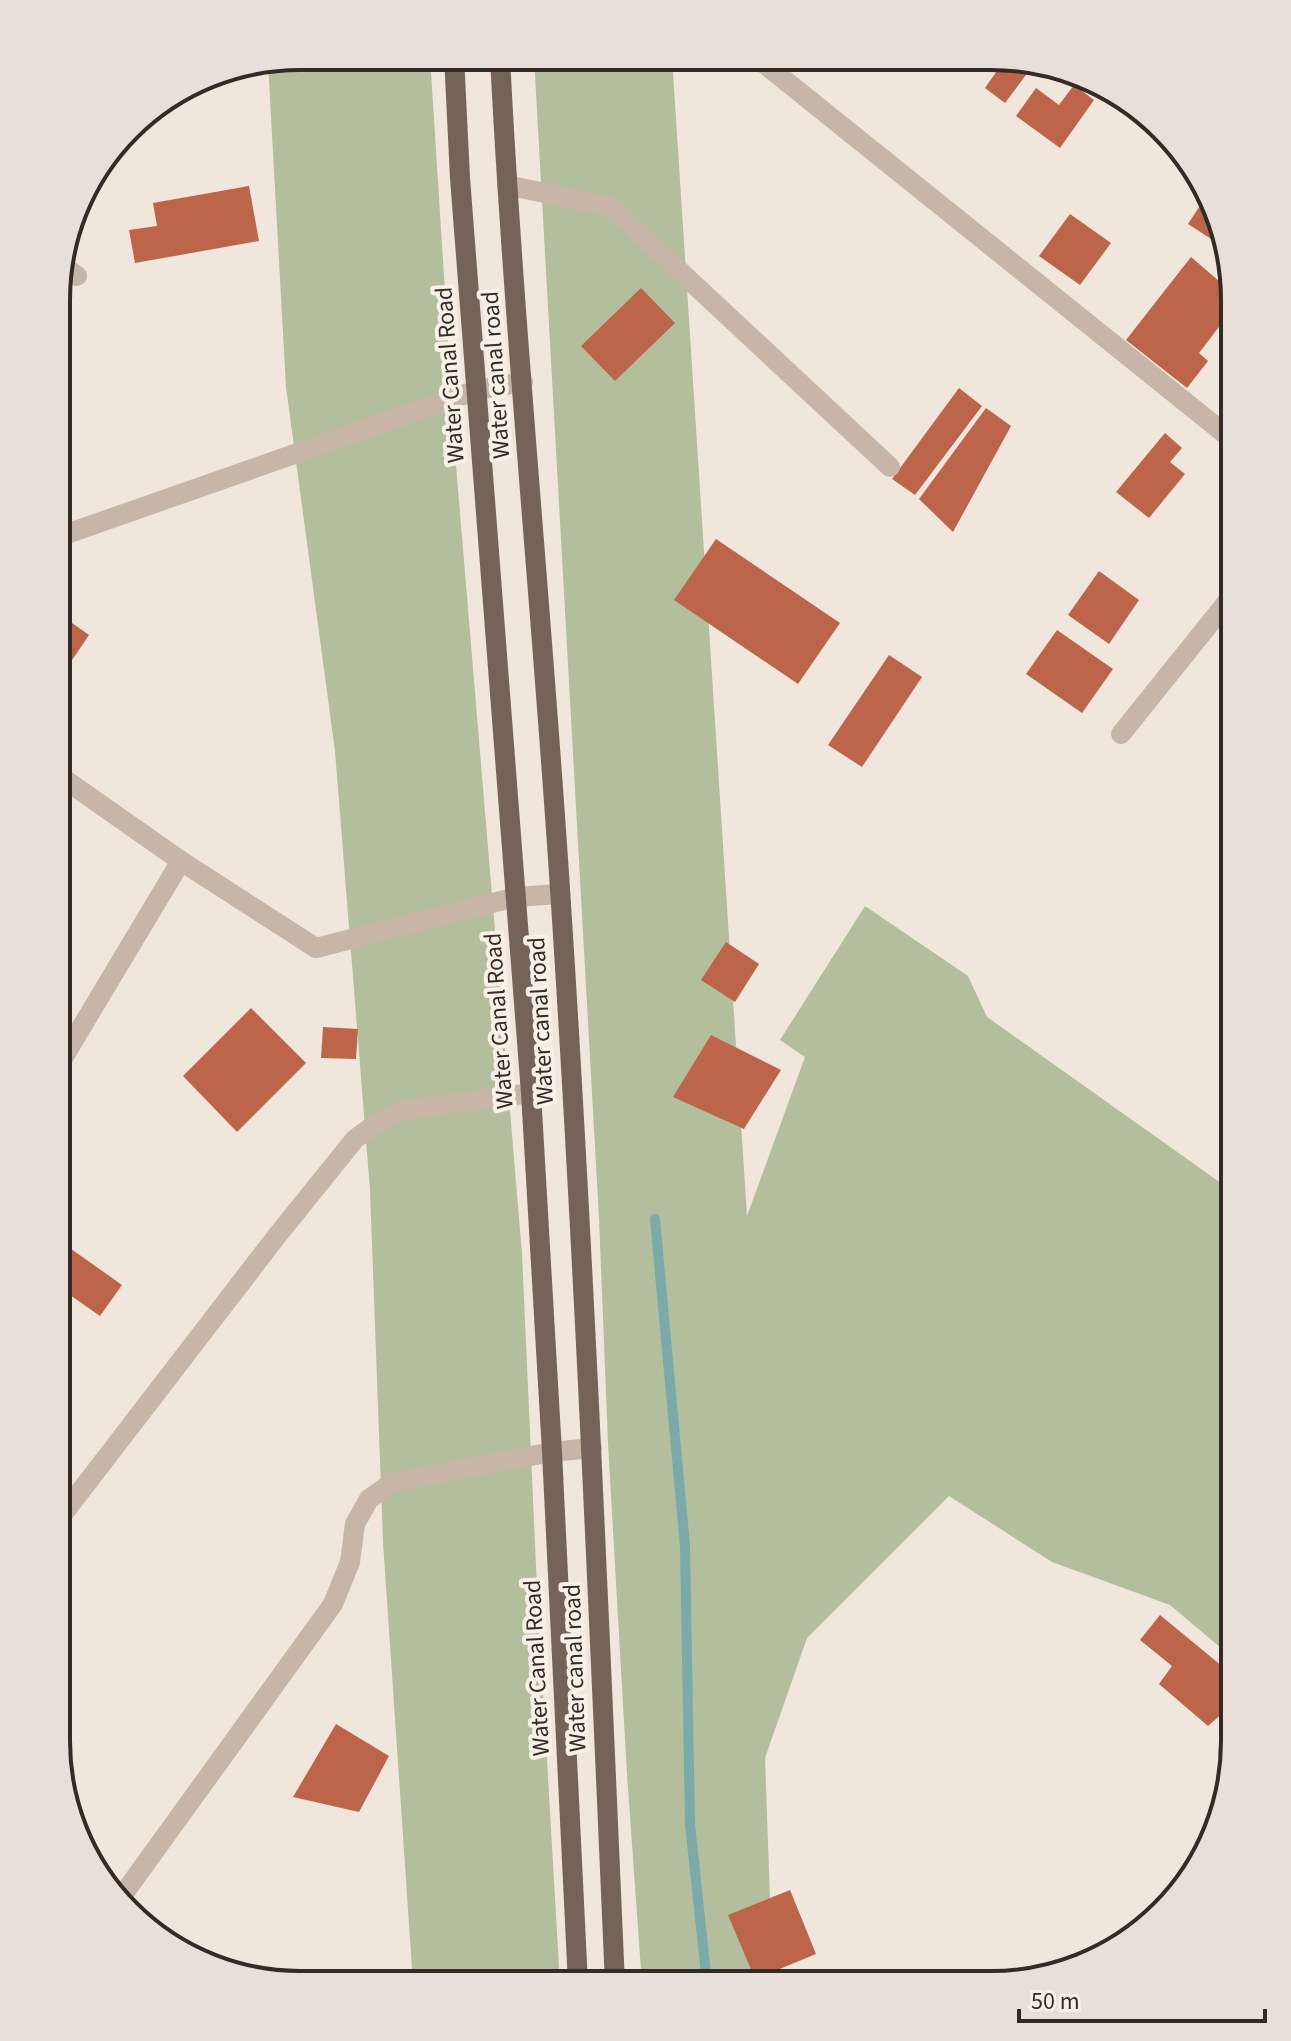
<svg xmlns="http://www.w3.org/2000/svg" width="1291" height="2041" font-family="'Source Sans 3',sans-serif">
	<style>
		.green { fill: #b3be9c }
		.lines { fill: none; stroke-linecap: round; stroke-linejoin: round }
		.stream { stroke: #7caaab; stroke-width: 10 }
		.building { fill: #bd654b }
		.minor { stroke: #c7b5a8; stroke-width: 20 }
		.major { stroke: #756259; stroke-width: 20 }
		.labels { text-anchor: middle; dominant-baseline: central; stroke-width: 8; stroke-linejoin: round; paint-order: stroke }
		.street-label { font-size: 24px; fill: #342b27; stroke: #f8f0e7 }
		.rim { fill: none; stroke: #342b27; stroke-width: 4 }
	</style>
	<rect width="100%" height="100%" fill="#f0e6db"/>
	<g class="green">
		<path d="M300 56H430L456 465 522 1254 537 1588 560 1984 413 1983 383 1542 370 1190 335 751 286 387 268 62Z"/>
		<path d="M534 57H672L747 1216 805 1057 780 1040 865 906 968 976 987 1017 1235 1193 1234 1659 1170 1605 1052 1562 949 1496 807 1638 765 1758 773 1984H642L627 1774 608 1443 599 1218Z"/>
	</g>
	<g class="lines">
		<path class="stream" d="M655 1219 685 1546 690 1824 707 1984"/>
	</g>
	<g class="building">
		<path d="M1006 58H1023L1035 63 1005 103 985 88Z"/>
		<path d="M1074 85 1094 100 1060 148 1016 116 1036 88 1059 105Z"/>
		<path d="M249 186 259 241 135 263 129 230 157 226 153 203Z"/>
		<path d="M1207 195 1217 207 1225 248 1188 224Z"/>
		<path d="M1070 214 1111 243 1080 285 1039 256Z"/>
		<path d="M1191 257 1234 294 1235 306 1199 353 1208 361 1187 388 1126 340Z"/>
		<path d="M641 288 675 323 615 381 581 346Z"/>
		<path d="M959 388 982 406 915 495 892 479Z"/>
		<path d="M986 408 1011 426 953 532 919 499Z"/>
		<path d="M1165 433 1182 448 1170 462 1185 474 1149 518 1116 492Z"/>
		<path d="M716 539 840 623 798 684 674 600Z"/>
		<path d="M1099 571 1139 600 1109 644 1068 615Z"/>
		<path d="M58 613 89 635 70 663 58 654Z"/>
		<path d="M1057 630 1113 669 1082 713 1026 674Z"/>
		<path d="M889 655 922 677 862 767 828 745Z"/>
		<path d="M726 942 759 964 735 1002 701 980Z"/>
		<path d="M251 1008 306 1063 237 1132 183 1076Z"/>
		<path d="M323 1027 358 1029 356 1059 321 1058Z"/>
		<path d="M711 1035 781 1070 744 1129 673 1097Z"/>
		<path d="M57 1239 122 1285 100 1316 57 1286Z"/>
		<path d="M1160 1615 1234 1676V1703L1208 1726 1159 1684 1172 1666 1140 1640Z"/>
		<path d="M336 1724 389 1756 359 1812 293 1797Z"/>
		<path d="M790 1890 816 1954 755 1979 728 1915Z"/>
	</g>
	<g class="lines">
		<g class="minor">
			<path d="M756 57 1235 442"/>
			<path d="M507 185 611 207 890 467"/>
			<path d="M60 264 77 276"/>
			<path d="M58 537 477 390 523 382"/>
			<path d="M1121 734 1235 592"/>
			<path d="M57 774 181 861 316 948 516 897 560 894"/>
			<path d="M57 1068 181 861"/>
			<path d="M56 1523 276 1237 355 1139 377 1123 404 1110 531 1093"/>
			<path d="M1228 1752 1234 1761"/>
			<path d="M122 1896 333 1604 350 1562 355 1524 369 1499 393 1482 552 1452 592 1448"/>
		</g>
		<g class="major">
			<path d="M454 56 460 178 531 1093 552 1452 578 1984"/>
			<path d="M500 57C514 334 542 611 560 889 584 1254 599 1619 615 1984"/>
		</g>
	</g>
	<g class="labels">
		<g class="street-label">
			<text transform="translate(450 375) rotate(-94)">Water Canal Road</text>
			<text transform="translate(496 375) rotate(-94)">Water canal road</text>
			<text transform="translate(499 1021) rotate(-94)">Water Canal Road</text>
			<text transform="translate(541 1021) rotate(-93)">Water canal road</text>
			<text transform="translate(537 1668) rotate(-93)">Water Canal Road</text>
			<text transform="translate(575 1668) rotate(-92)">Water canal road</text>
		</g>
	</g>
	<path d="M0 0H1291V2041H0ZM300 70H991A230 230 0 0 1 1221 300V1741A230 230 0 0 1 991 1971H300A230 230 0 0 1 70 1741V300A230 230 0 0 1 300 70Z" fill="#e8e0d8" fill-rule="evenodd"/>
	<path class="rim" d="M300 70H991A230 230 0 0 1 1221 300V1741A230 230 0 0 1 991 1971H300A230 230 0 0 1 70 1741V300A230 230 0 0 1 300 70Z"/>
	<path d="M1019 2009v12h246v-12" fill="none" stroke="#342b27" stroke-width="4"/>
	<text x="1031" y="2009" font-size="24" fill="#342b27" stroke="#f8f0e7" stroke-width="6" paint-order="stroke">50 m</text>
</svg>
